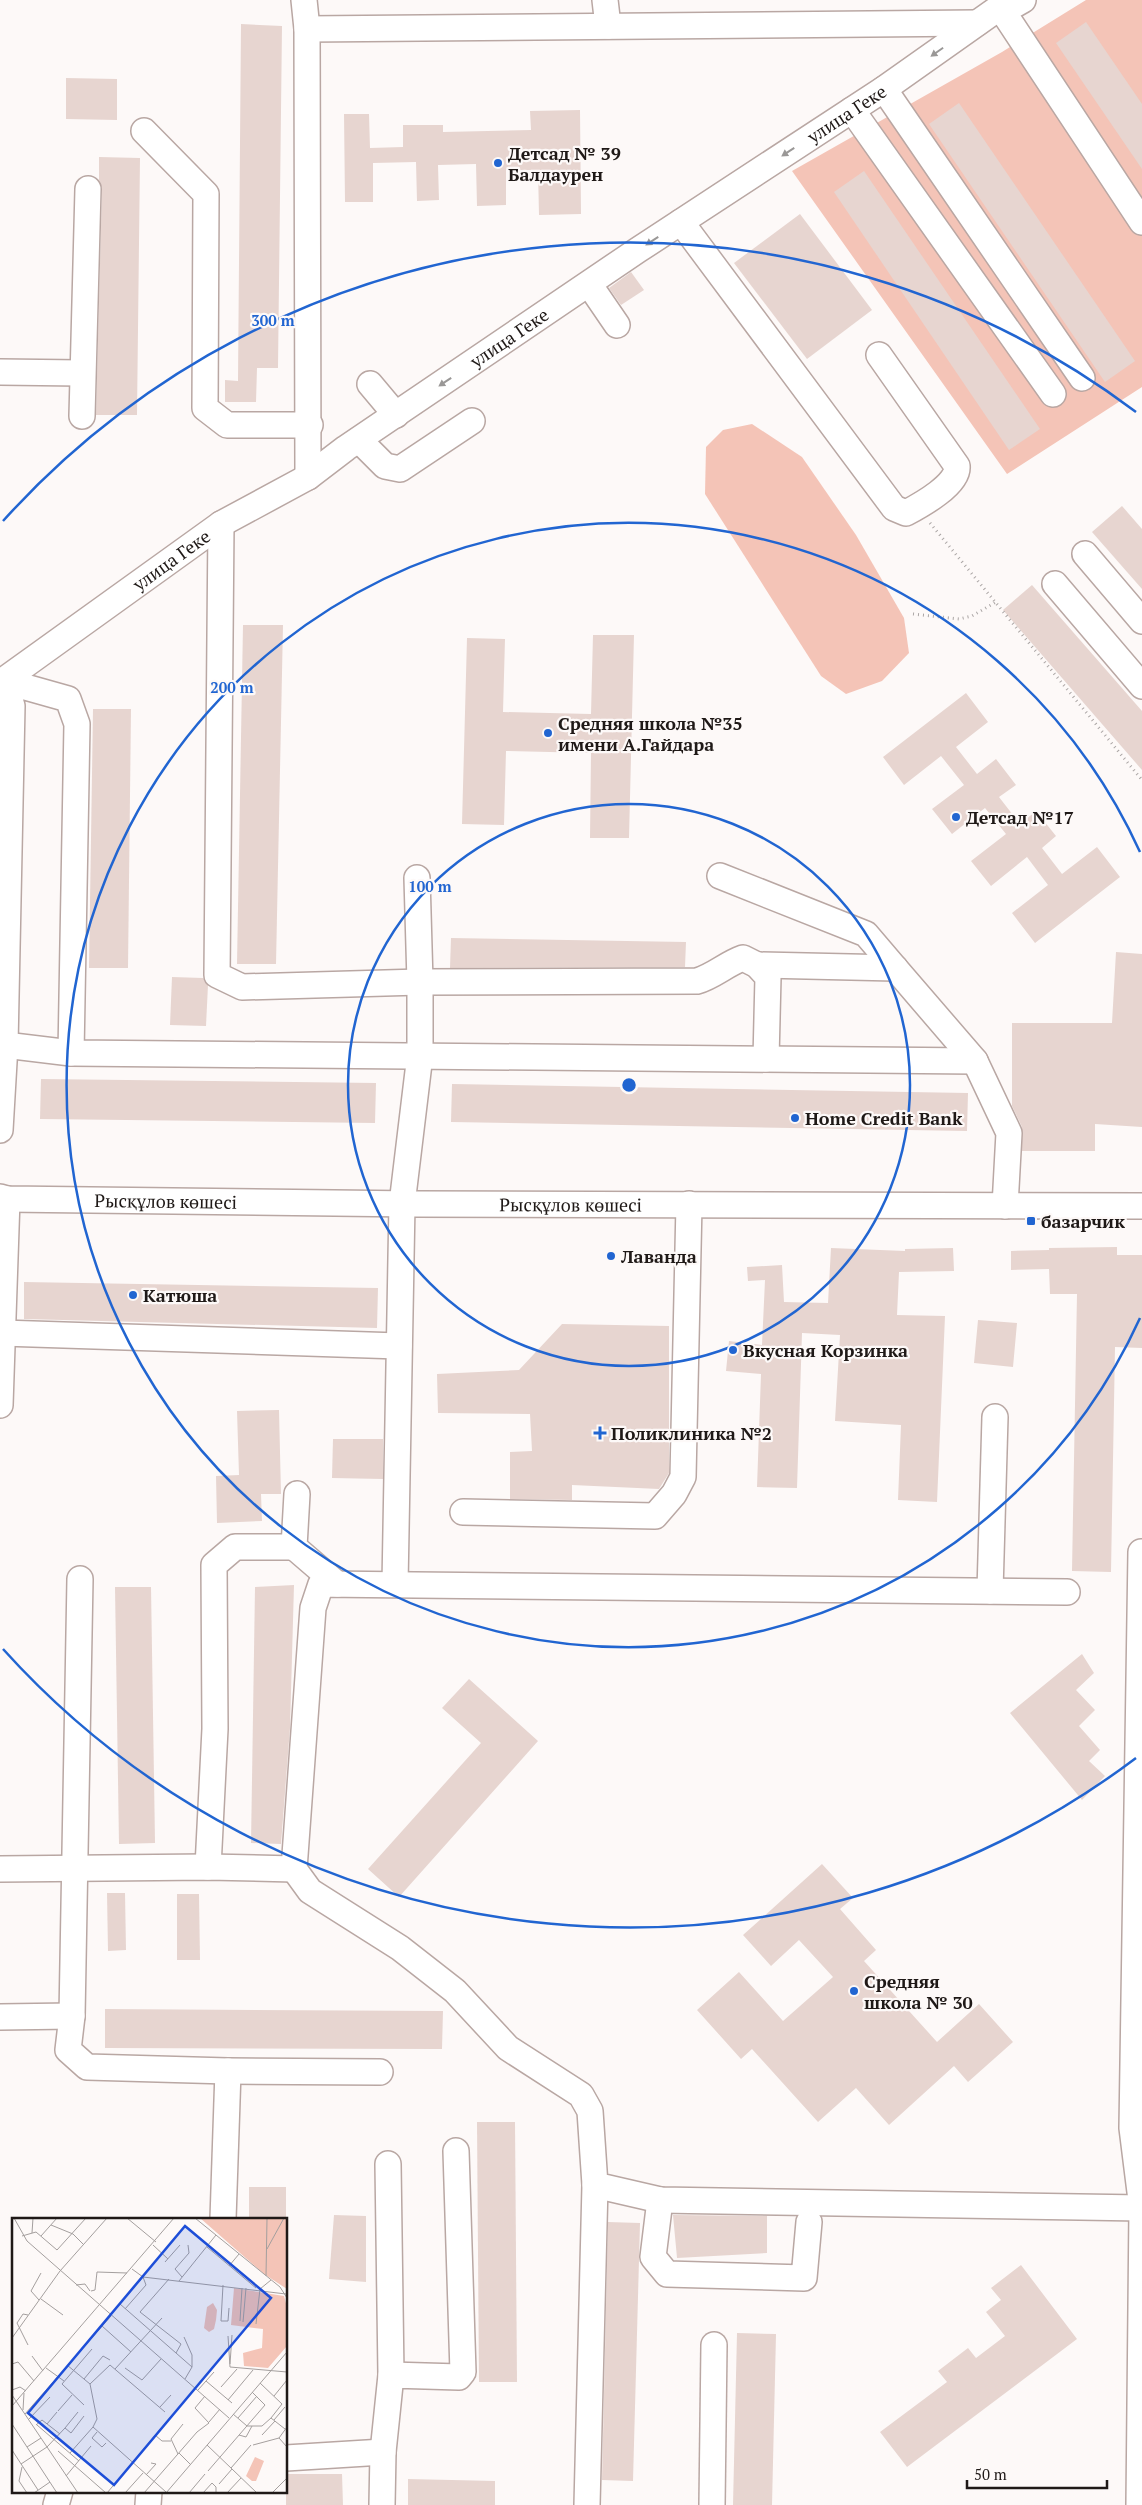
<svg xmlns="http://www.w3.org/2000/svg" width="1142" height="2505" font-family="'PT Serif',serif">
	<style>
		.green { fill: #f4c4b7 }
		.building { fill: #e7d5d0 }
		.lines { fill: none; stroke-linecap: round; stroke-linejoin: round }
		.minor-casing { stroke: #b9a7a3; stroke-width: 28 }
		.path { stroke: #aba6a5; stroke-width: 3; stroke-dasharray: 1 4; stroke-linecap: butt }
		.minor { stroke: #fff; stroke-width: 25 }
		.oneway { fill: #9a9897 }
		.ring { fill: none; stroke: #2165d1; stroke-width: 2.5 }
		.poi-dot { fill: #2165d1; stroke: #fdf9f8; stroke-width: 2 }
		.labels { text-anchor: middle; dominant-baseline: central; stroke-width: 4.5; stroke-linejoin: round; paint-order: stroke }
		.street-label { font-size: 18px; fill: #1f1917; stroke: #fdf9f8 }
		.poi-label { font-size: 18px; font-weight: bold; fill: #1f1917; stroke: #fdf9f8; text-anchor: start }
		.inset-road { fill: none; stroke: #a49f9e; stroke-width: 1 }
		.view { fill: #1d4ed8; fill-opacity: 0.15; stroke: #1d4ed8; stroke-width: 2.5 }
		.inset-edge { fill: none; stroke: #1f1917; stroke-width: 2.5 }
		.centre { fill: #2165d1; stroke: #fdf9f8; stroke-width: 2.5 }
		.ring-label { font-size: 15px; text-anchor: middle; font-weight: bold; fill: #2165d1; stroke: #fdf9f8; stroke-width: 4.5; stroke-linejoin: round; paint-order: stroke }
	</style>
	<rect width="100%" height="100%" fill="#fdf9f8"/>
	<g class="green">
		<path d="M1086 0H1142V387L1007 474 792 171 1002 52Z"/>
		<path d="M752 424 802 457 856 535 904 618 909 653 882 681 846 694 821 676 705 494 706 447 723 430Z"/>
	</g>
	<g class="building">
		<path d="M1086 22 1142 104V169L1056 43Z"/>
		<path d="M241 24 282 26 278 368H257L256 402H225V380L238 381Z"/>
		<path d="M66 78 117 79V120L66 119Z"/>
		<path d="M959 103 1135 361 1105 382 929 124Z"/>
		<path d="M580 110 581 214 539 215 538 170H506V205L477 206 476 164 438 165 439 200 417 201 416 162 373 163V202H345L344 114H369L370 148 403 147V125H443V132L531 130 530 111Z"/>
		<path d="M99 157 140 158 137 415H96L102 189 99 180Z"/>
		<path d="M864 171 1040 429 1009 450 834 192Z"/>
		<path d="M800 214 872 310 807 359 734 263Z"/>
		<path d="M631 272 644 290 621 305 609 288Z"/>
		<path d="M1122 506 1142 529V589L1092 532Z"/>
		<path d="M1032 585 1142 711V770L1003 610Z"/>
		<path d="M243 625H283L276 964H237Z"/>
		<path d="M593 635H634L629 838H590L591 753 506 751 504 825 462 824 467 638 505 639 503 712 591 714Z"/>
		<path d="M966 693 988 722 956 747 977 774 996 759 1016 785 999 797 1020 824 1036 811 1056 836 1042 848 1062 874 1097 847 1120 877 1035 943 1012 913 1048 885 1027 857 991 886 971 861 1006 834 985 808 952 834 932 809 964 785 941 756 904 785 883 757Z"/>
		<path d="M93 709H131L128 968H89Z"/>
		<path d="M451 938 686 942 685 967 450 968Z"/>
		<path d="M1116 952 1142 954V1127L1095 1124V1151H1022V1127L1012 1106V1023H1112Z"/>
		<path d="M172 977 203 978 208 985 206 1026 170 1025Z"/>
		<path d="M41 1079 376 1083 375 1123 40 1119Z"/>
		<path d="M452 1084 968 1093 967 1131 451 1122Z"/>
		<path d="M1117 1247V1255H1142V1348L1115 1347 1111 1572 1072 1571 1077 1294H1050L1049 1269 1011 1270V1251L1049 1250V1248Z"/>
		<path d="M831 1248 905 1251V1249L953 1248 954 1271 899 1272 897 1315 945 1316 937 1502 898 1500 901 1425 835 1421 840 1335 802 1333 797 1488 757 1487 761 1374 726 1371 729 1341 762 1345 765 1280 748 1281 747 1267 782 1265 784 1302 828 1303Z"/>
		<path d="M24 1282 378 1288 377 1328 24 1319Z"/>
		<path d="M978 1320 1017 1323 1013 1367 974 1363Z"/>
		<path d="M562 1324 669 1326V1473L659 1489 572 1485V1500L510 1499V1452L532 1451 530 1414 438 1413 437 1374 519 1370Z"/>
		<path d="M279 1410 281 1494H261L262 1521 217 1523 216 1476 239 1475 237 1411Z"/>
		<path d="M333 1439H383V1479L332 1478Z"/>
		<path d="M294 1585 290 1728 281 1844 251 1843 255 1587Z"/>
		<path d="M115 1587H151L155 1843 119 1844Z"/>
		<path d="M1082 1654 1094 1673 1076 1690 1095 1710 1079 1726 1100 1750 1089 1761 1105 1776 1082 1800 1010 1713Z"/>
		<path d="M469 1679 538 1741 399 1897 368 1869 481 1743 442 1708Z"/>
		<path d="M822 1864 853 1898 840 1909 876 1950 864 1961 937 2042 979 2004 1013 2042 968 2082 954 2066 889 2125 856 2088 818 2122 752 2049 741 2059 697 2010 739 1972 783 2021 833 1977 799 1940 771 1966 743 1935Z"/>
		<path d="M107 1893H125L126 1950 108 1951Z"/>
		<path d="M177 1894H199L200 1960H177Z"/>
		<path d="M105 2009 443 2011 442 2049 105 2048Z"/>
		<path d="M477 2122H515L517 2382H479Z"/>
		<rect x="249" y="2187" width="37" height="32"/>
		<path d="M334 2215 366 2216V2282L329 2279Z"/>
		<path d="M673 2215 767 2216V2253L677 2258Z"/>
		<path d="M608 2222 640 2223 633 2481 602 2480Z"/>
		<path d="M1021 2265 1077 2339 907 2467 880 2432 947 2382 938 2371 968 2348 976 2358 1005 2336 986 2312 1001 2300 991 2288Z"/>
		<path d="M737 2333 776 2334 772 2505H733Z"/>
		<path d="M286 2474H342L343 2505H286Z"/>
		<path d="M408 2479 495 2481V2505H408Z"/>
	</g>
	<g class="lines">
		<defs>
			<g id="minor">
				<path d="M304 0 307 29 308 477"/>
				<path d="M605 0 608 26"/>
				<path d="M1004 0 1000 7 1142 222"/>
				<path d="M307 29 977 23"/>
				<path d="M884 89 1082 378"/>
				<path d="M852 110 1053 394"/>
				<path d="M144 131 206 194 205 408 227 425H310"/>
				<path d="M681 222 894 508 906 513C921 505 959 484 957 466L879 355"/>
				<path d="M589 284 617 325"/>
				<path d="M0 372 81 373"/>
				<path d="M370 384 396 415"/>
				<path d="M82 416 88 189"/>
				<path d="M359 440 385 466 400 469 472 421"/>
				<path d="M221 524 217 975 242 987 420 982 697 981C714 976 726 964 743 958L757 965 768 977 766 1059"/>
				<path d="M1085 554 1142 621"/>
				<path d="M1055 584 1142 686"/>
				<path id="s1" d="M0 683 221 524 308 477 346 448 638 250 884 89 1000 7 1016 4 1023 0"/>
				<path d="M720 876 866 934 895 968 975 1061 1009 1133 1005 1206"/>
				<path d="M757 965 895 968"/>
				<path d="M5 1045 71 1053 975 1061"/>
				<path d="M0 1130 5 1045 12 706 4 681 68 699 77 724 71 1053"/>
				<path id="s2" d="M0 1197 7 1199 415 1204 1142 1206"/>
				<path d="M2 1333 399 1346"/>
				<path d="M0 1405 7 1199"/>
				<path d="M297 1494 294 1547 337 1584"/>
				<path d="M463 1512 655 1516 674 1494 683 1477 689 1204"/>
				<path d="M80 1579 72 2016 68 2050 87 2067 228 2071 380 2072"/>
				<path d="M395 1584 402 1204 420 1055V982L417 878"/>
				<path d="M990 1591 995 1417"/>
				<path d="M1067 1592 321 1584 313 1608 294 1869 310 1891 400 1948 455 1991 508 2048 581 2095 590 2111 595 2185 660 2200 1142 2208"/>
				<path d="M208 1867 215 1729 214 1565 235 1547H294"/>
				<path d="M0 1869 208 1867 294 1869"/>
				<path d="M0 2017 72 2016"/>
				<path d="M388 2164 391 2375"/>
				<path d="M660 2200 653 2257 667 2274 804 2278 809 2222"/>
				<path d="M223 2219 228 2071"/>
				<path d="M286 2458 383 2452"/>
				<path d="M56 2505 60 2491"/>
				<path d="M148 2505 149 2491"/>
				<path d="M382 2505 383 2452 391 2375 459 2377 463 2372 456 2151"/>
				<path d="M587 2505 595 2185"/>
				<path d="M712 2505 714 2345"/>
				<path d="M1139 2505 1142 2208 1132 2128 1141 1552"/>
			</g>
		</defs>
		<use href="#minor" class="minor-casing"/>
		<g class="path">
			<path d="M930 523 1142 780"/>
			<path d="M913 614 959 619 972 616 996 602"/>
		</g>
		<use href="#minor" class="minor"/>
	</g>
	<defs><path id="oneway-solid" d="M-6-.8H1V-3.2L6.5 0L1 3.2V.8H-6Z" transform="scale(1.25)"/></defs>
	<g class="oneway">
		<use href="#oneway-solid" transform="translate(937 52) rotate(145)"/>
		<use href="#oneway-solid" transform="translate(788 152) rotate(147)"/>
		<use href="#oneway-solid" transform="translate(652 241) rotate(147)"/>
		<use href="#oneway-solid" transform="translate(445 382) rotate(146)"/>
	</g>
	<g class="ring">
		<circle cx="629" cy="1085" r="281"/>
		<path d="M1140 1318A562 562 0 1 1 1140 852"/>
		<path d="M1136 1758A843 843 0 0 1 3 1649M3 521A843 843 0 0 1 1136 412"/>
	</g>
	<g class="poi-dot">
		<circle cx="498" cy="163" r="5"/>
		<circle cx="548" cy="733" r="5"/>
		<circle cx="956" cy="817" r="5"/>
		<circle cx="795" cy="1118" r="5"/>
		<rect x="1026" y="1216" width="10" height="10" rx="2.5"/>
		<circle cx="611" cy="1256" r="5"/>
		<circle cx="133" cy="1295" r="5"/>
		<circle cx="733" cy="1350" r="5"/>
		<path d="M597.5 1425.5h5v5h5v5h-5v5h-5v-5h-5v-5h5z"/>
		<circle cx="854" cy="1991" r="5"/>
	</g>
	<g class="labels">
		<g class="street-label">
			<text stroke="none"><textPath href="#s1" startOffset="1021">улица Геке</textPath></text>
			<text stroke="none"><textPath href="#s1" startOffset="616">улица Геке</textPath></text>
			<text stroke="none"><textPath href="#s1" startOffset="211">улица Геке</textPath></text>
			<text stroke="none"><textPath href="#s2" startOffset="166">Рысқұлов көшесі</textPath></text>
			<text stroke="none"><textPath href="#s2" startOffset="571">Рысқұлов көшесі</textPath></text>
		</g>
		<g class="poi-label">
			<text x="508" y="153">Детсад № 39<tspan x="508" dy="21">Балдаурен</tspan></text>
			<text x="558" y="723">Средняя школа №35<tspan x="558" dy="21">имени А.Гайдара</tspan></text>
			<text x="966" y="817">Детсад №17</text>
			<text x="805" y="1118">Home Credit Bank</text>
			<text x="1041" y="1221">базарчик</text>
			<text x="621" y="1256">Лаванда</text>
			<text x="143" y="1295">Катюша</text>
			<text x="743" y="1350">Вкусная Корзинка</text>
			<text x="611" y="1433">Поликлиника №2</text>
			<text x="864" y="1981">Средняя<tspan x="864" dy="21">школа № 30</tspan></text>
		</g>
	</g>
	<g transform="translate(12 2218)">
		<rect width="275" height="275" fill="#fdf9f8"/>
		<path d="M188 0H275V71L252 56ZM222 70 272 78 275 89V128L256 150 232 148 231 135 250 130 251 111 219 107ZM201 85 205 92 204 102 202 111 197 114 192 110 195 89ZM243 239 252 243 244 263H240L234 258Z" fill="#f4c4b7"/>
		<path class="inset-road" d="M2 0 15 23 217 200M115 0 144 24M183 0 268 69 275 80M39 7 61 16 72 27M20 15 21 0M10 18 24 14 45 32 74 0M29 18 45 0M141 27 156 41M195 29 244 70M255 31 272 0M153 44 168 27M217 48 227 36M120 51 131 59 274 76M254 58 255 1M170 59 163 51 177 35 176 27M157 61 128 94 169 126 164 135M167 63 204 17M64 67 73 66 78 73M211 67 209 103H216L217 90M79 73 83 72 85 54 115 55M29 81 51 97M27 82 19 73 29 55M108 86 180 149M98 97 131 59 134 67 113 91M228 103 230 70M231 104 234 70M244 106 248 71 259 62M90 108 119 134M216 118 218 149 275 154M172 119 180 137V149L173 161M0 120 48 53 95 0M16 127 5 105 11 96 16 97M20 138 31 153M0 146 6 144 22 163M218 146 220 117M55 147 78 166M34 150 52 163M113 150 130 162 149 141M103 151 150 100M72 161 91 138 98 142M194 163 220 185M209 169 225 151M0 172 8 169 14 173M186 172 202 154M0 177 66 275M262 178 275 162M216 182 241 152M72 187 50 166 80 131M0 188 162 0M148 189 159 177M11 192 12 175M46 193 60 177M153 194 98 147 78 166 85 201 81 209 154 274M13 196 99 98M221 196 235 208H250L259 200 270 186 248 165M226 200 245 178M259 200 273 211M17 201 38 179M262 202 273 189M197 204 208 191M0 206 45 275M35 206 45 194M24 207 30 202 48 216M25 207 67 243M275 209 267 220 275 229M53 210 66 194M85 214 80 220 90 229 94 225M143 217 150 223H159M227 217 234 219 240 208M250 217 263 203M195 227 245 275M241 227 267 220M15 229 29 220M0 232 26 272M46 233 94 275M58 235 81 209M167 235 178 246M166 236 159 221 171 206M9 246 35 229 53 210 59 215 72 198M10 249 7 263 15 275M219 250 239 227M196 253 253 187 240 174M134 257 144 246 139 245M54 258 79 228M207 266 220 251M22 275 38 264M95 275 161 196M113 275 131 255M132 275 185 214 197 205 183 190 193 178M154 275 275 134M177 275 193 256M191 275 200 265 204 269V275M215 275 229 260M260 275 275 260"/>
		<path class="view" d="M173 8 259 80 102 267 16 195Z"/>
		<rect width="275" height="275" class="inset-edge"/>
	</g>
	<circle cx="629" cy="1085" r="8" class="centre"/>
	<g class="ring-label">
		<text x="273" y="326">300 m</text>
		<text x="232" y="693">200 m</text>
		<text x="430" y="892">100 m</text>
	</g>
	<path d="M967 2480v8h140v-8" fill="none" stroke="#1f1917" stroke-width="2.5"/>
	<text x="974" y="2480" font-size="15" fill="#1f1917" stroke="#fdf9f8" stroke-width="4" paint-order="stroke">50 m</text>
</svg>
